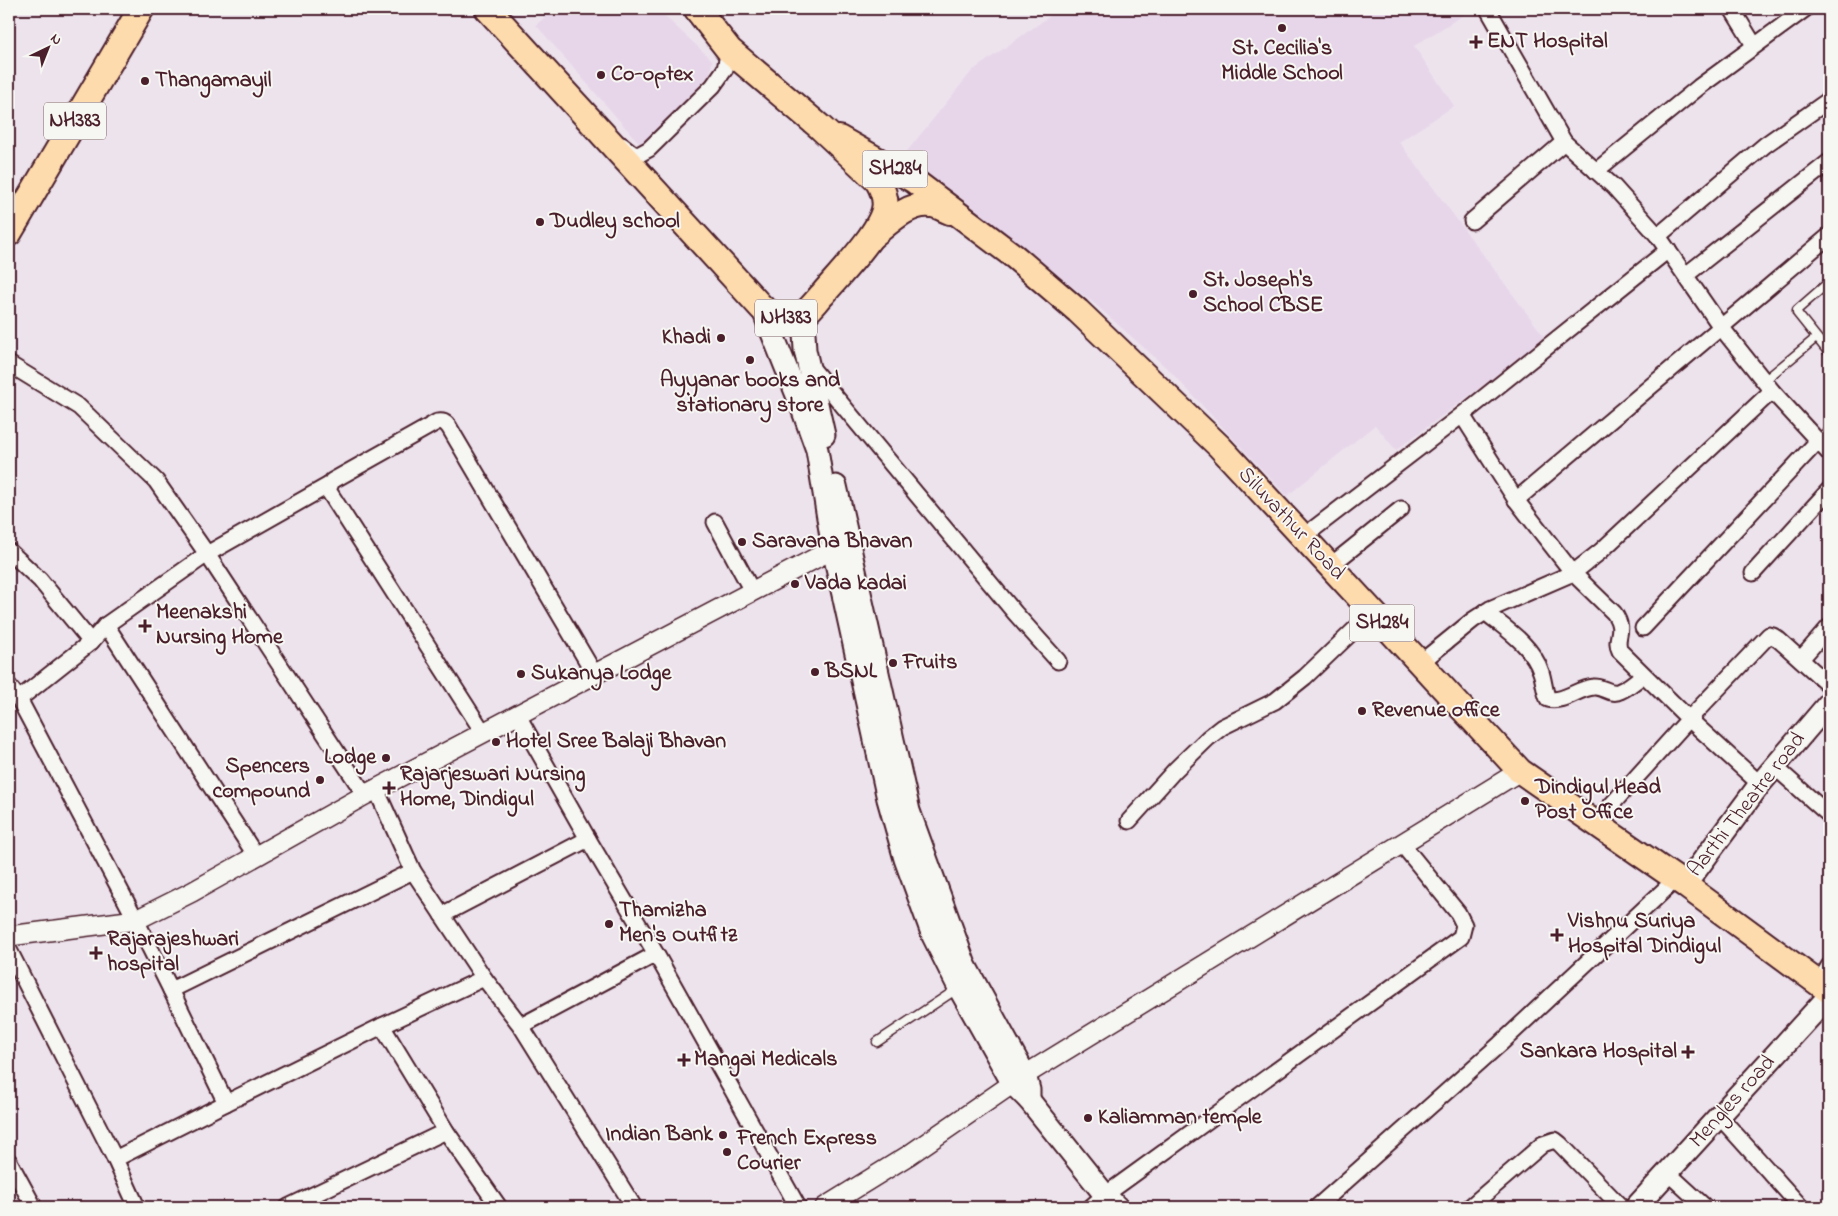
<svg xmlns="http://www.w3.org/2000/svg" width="1838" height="1216" font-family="'Indie Flower',sans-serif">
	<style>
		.built { fill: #e7d6e9 }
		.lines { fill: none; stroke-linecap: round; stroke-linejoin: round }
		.service-casing { stroke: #4a1f2b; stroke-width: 11 }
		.minor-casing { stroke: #4a1f2b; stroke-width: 19 }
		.tertiary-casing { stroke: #4a1f2b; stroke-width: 22 }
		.secondary-casing { stroke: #4a1f2b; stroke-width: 25 }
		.primary-casing { stroke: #4a1f2b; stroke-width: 28 }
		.trunk-casing { stroke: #4a1f2b; stroke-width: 29 }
		.service { stroke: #f6f6f2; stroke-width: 8 }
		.minor { stroke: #f6f6f2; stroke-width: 15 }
		.tertiary { stroke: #f6f6f2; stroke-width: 19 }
		.secondary { stroke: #f6f6f2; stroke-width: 21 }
		.primary { stroke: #fedbac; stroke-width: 24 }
		.trunk { stroke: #fedbac; stroke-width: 25 }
		.poi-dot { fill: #4a1f2b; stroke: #f6f6f2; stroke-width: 2 }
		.labels { text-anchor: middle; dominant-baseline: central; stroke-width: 4; stroke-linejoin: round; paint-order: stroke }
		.shield { fill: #f6f6f2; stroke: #7e6067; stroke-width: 1 }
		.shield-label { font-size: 21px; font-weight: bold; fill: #4a1f2b }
		.poi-label { font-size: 22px; font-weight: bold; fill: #4a1f2b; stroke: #f6f6f2; text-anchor: start }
		.street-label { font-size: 22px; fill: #4a1f2b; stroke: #f6f6f2 }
	</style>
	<rect width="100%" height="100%" fill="#ede3ed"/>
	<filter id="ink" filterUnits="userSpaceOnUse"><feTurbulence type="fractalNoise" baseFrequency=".02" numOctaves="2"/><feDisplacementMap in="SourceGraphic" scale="10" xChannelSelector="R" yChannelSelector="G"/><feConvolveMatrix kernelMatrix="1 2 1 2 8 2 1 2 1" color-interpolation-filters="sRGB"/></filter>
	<g filter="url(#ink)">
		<g class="built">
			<path d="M554 9H657L712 60 710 74 650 140 640 144 536 25Z"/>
			<path d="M1047 9H1473L1414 46 1454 106 1399 142 1546 339 1396 450 1375 425 1287 496 1169 370 1096 305 904 155 972 71 1050 16Z"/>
		</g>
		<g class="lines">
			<defs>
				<g id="service">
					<path d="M1829 282 1797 310V313L1829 353"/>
					<path d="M1764 381 1816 338"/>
					<path d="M1818 441 1829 431"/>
					<path d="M877 1042 957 989"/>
				</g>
				<g id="minor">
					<path d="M1491 9 1489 11 1564 142 1614 187 1658 236 1721 327 1772 391 1829 453"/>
					<path d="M1732 9 1754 45"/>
					<path d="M622 145 632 153 638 155 649 149 713 86 725 69 729 50"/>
					<path d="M1596 171 1699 87 1805 9"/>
					<path d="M1472 221 1564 142"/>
					<path d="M1658 236 1765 145 1829 100"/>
					<path d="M1686 275 1829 162"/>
					<path d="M9 364 79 407 156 481 207 554 329 485"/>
					<path d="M810 366 1015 613 1058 661"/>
					<path d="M1462 415 1516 500 1573 573 1614 613C1627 632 1613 637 1620 651L1689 719 1760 784"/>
					<path d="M1516 500 1829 236"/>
					<path d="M715 522 752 591"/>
					<path d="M1303 537 1462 415 1668 250"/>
					<path d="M9 551 40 580 91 642"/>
					<path d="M1330 566 1401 509"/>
					<path d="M1753 573 1829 490"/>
					<path d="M1485 612C1506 629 1532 645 1541 672 1544 681 1544 690 1548 699 1564 703 1578 688 1594 687 1603 686 1611 696 1620 691 1628 688 1636 681 1643 675"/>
					<path d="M106 625 256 856"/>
					<path d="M1643 628 1818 441"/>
					<path d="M1801 659 1829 627"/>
					<path d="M1420 663 1473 620 1490 609 1573 573 1601 551 1772 391"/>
					<path d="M9 686 19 699 136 920 171 990 413 871"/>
					<path d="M19 699 91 642 106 625 207 554 365 795"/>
					<path d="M517 714 588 839 656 954 798 1207"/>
					<path d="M483 732 328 490 332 481 437 422C443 421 445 422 449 427L594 673"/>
					<path d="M1774 766 1829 815"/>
					<path d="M376 789 413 871 484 978 521 1026 634 1207"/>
					<path d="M1129 821 1175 770 1208 738 1222 727 1275 701 1305 677 1373 612"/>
					<path d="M1595 823 1689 719 1769 635 1773 636 1779 640 1829 685"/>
					<path d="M442 915 588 839"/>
					<path d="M9 950 115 1159"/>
					<path d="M1819 983 1829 966"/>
					<path d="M171 990 226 1103 382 1026 484 978"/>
					<path d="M382 1026 446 1131 499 1207"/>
					<path d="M521 1026 656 954"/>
					<path d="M1720 1117 1801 1207"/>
					<path d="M9 1161 34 1207"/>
					<path d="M1668 1173 1705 1207"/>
					<path d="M137 1207 115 1159 226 1103"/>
					<path d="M288 1207 446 1131"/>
					<path d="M1091 1207 1105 1195 1461 937 1464 925 1458 913 1401 843"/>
					<path d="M1317 1207 1500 1044 1675 880"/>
					<path d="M1470 1207 1543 1144 1555 1140 1560 1144 1621 1207"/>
				</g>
				<g id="tertiary">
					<path d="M9 936 136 920 192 892 365 795 833 549"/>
					<path d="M825 1207 909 1155 1025 1075 1520 771"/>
				</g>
				<g id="secondary">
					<path d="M762 308 799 400 817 450 833 549 888 799 905 859 933 936 959 988 1013 1084 1029 1100 1105 1195 1117 1207"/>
					<path d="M803 315 805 350 824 435"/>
					<path d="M836 486 909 811 965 965 1025 1075 1029 1090V1100"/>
					<path d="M1685 885 1760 784 1829 703"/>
					<path d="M1636 1207 1829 996"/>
				</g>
				<g id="primary">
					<path d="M839 138 913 180 1015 257 1078 311 1219 446 1520 771 1685 885 1829 991"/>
					<path d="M870 238C887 225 908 202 931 205 937 205 944 210 950 212"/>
				</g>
				<g id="trunk">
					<path d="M488 9 762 308C774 316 786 322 801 315 809 312 817 300 823 294 839 275 882 231 885 207 886 199 882 188 878 181L820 127 729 50 697 9"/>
					<path d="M9 233 141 9"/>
				</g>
			</defs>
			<use href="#service" class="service-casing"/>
			<use href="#minor" class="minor-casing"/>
			<use href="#tertiary" class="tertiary-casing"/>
			<use href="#secondary" class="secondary-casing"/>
			<use href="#primary" class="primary-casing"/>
			<use href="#trunk" class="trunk-casing"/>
			<use href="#service" class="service"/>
			<use href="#minor" class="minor"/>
			<use href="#tertiary" class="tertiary"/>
			<use href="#secondary" class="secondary"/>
			<use href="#primary" class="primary"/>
			<use href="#trunk" class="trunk"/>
		</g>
	</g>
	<g class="poi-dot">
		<circle cx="1282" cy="28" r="5"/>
		<path d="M1473.5 34.5h5v5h5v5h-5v5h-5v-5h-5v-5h5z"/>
		<circle cx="601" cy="75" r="5"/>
		<circle cx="145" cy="81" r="5"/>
		<circle cx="540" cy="222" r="5"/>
		<circle cx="1193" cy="294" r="5"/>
		<circle cx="721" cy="338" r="5"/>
		<circle cx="750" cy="360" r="5"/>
		<circle cx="742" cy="542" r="5"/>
		<circle cx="795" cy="584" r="5"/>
		<path d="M142.5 618.5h5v5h5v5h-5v5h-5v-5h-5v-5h5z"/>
		<circle cx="893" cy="663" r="5"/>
		<circle cx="815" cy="672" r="5"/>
		<circle cx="521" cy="674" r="5"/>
		<circle cx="1362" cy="711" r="5"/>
		<circle cx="496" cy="742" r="5"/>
		<circle cx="386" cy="758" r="5"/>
		<circle cx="320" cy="780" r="5"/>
		<path d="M386.5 780.5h5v5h5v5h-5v5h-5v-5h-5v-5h5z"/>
		<circle cx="1525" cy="801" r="5"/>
		<circle cx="609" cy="924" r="5"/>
		<path d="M1554.5 927.5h5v5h5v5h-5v5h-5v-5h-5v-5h5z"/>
		<path d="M93.5 945.5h5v5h5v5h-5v5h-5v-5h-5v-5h5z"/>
		<path d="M1685.5 1044.5h5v5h5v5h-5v5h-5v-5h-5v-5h5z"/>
		<path d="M681.5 1052.5h5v5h5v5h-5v5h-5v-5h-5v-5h5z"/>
		<circle cx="1088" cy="1118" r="5"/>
		<circle cx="723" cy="1135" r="5"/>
		<circle cx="727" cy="1152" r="5"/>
	</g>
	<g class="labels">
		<g class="shield">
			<rect x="44" y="102.5" width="62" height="37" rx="4"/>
			<rect x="862.5" y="150.5" width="65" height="37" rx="4"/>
			<rect x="755" y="299.5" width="62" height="37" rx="4"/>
			<rect x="1349.5" y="604.5" width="65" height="37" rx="4"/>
		</g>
		<g class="shield-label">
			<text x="75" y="121">NH383</text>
			<text x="895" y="169">SH284</text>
			<text x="786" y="318">NH383</text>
			<text x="1382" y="623">SH284</text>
		</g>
		<g class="poi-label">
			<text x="1487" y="42">ENT Hospital</text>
			<text x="1282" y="49" text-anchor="middle">St. Cecilia's<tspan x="1282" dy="25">Middle School</tspan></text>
			<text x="611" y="75">Co-optex</text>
			<text x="155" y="81">Thangamayil</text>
			<text x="550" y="222">Dudley school</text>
			<text x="1203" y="281">St. Joseph's<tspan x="1203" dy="25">School CBSE</tspan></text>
			<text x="711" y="338" text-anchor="end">Khadi</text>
			<text x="750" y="381" text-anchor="middle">Ayyanar books and<tspan x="750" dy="25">stationary store</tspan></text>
			<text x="752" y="542">Saravana Bhavan</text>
			<text x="805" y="584">Vada kadai</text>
			<text x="156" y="613">Meenakshi<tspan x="156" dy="25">Nursing Home</tspan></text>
			<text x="903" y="663">Fruits</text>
			<text x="825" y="672">BSNL</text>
			<text x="531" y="674">Sukanya Lodge</text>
			<text x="1372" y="711">Revenue office</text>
			<text x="506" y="742">Hotel Sree Balaji Bhavan</text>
			<text x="376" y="758" text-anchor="end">Lodge</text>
			<text x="310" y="767" text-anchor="end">Spencers<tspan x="310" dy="25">compound</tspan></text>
			<text x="400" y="775">Rajarjeswari Nursing<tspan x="400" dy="25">Home, Dindigul</tspan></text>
			<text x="1535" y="788">Dindigul Head<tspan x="1535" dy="25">Post Office</tspan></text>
			<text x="619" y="911">Thamizha<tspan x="619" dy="25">Men's Outfitz</tspan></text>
			<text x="1568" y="922">Vishnu Suriya<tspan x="1568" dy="25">Hospital Dindigul</tspan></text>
			<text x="107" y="940">Rajarajeshwari<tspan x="107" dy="25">hospital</tspan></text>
			<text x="1677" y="1052" text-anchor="end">Sankara Hospital</text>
			<text x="694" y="1060">Mangai Medicals</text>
			<text x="1098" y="1118">Kaliamman temple</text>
			<text x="713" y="1135" text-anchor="end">Indian Bank</text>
			<text x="737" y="1139">French Express<tspan x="737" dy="25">Courier</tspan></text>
		</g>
		<g class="street-label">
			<text transform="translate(1291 524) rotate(47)">Siluvathur Road</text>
			<text transform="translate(1747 805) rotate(-52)">Aarthi Theatre road</text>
			<text transform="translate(1733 1102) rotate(-48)">Mengles road</text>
		</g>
	</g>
	<rect width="1838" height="1216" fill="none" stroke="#f6f6f2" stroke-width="30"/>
	<rect x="15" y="15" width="1808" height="1186" fill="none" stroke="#4a1f2b" stroke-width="2" filter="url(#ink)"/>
	<g transform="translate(48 48) rotate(43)" stroke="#f6f6f2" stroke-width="4" paint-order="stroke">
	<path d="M0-4L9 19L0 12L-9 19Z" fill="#4a1f2b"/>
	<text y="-8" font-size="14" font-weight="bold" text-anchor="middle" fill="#4a1f2b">N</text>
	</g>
</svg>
